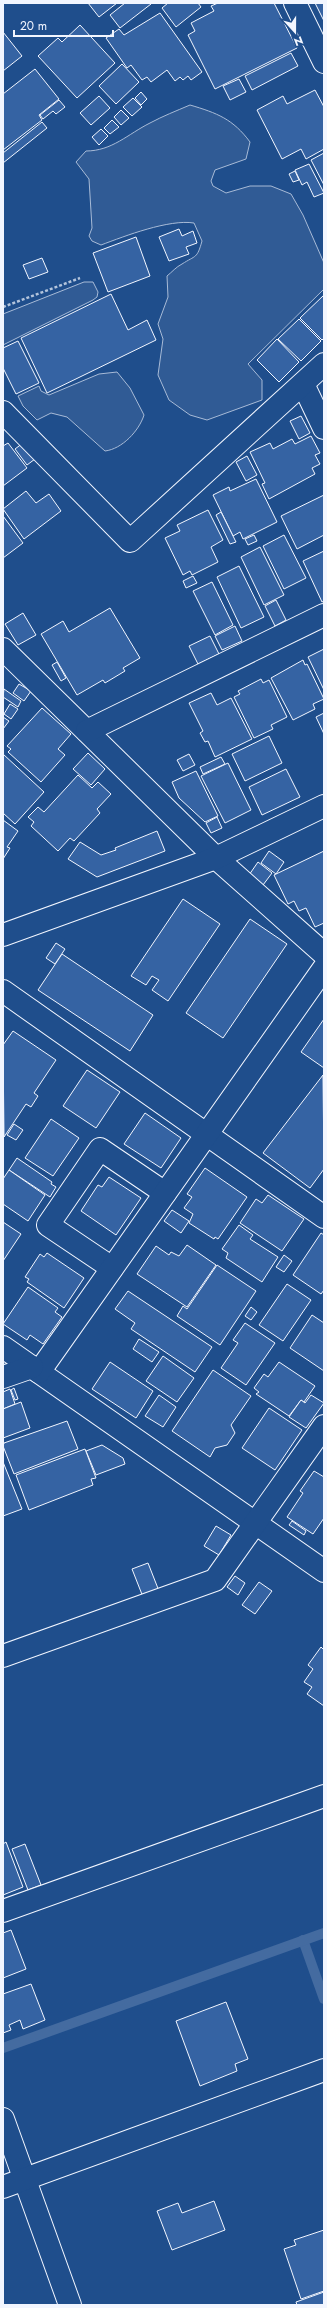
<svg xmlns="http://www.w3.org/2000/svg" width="327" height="2308" font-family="Jost,sans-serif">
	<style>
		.green { fill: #305b95; stroke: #a8bbd7 }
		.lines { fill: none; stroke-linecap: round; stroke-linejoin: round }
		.stream { stroke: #446ba0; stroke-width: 10 }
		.building { fill: #3563a3; stroke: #f2f6ff }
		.minor-casing { stroke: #f2f6ff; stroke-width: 24 }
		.path { stroke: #b3c4dc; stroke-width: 2.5; stroke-dasharray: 3 2; stroke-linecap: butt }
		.minor { stroke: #1f4e8c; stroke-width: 22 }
	</style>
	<rect width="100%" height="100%" fill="#1f4e8c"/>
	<g class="green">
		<path d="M190 105C217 113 233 119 250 142L246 159 215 170 211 181 213 186 226 193 250 186H271L291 194 303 215 324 263V289L248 364 262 380V400L207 420 190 415 169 400 158 375 163 339 158 324 168 297 167 276C172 272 176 267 182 264 196 255 197 259 202 241L194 223C169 219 125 236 101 245L92 241 89 236 92 228 89 179 76 162 86 151C112 151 128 134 150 123 163 116 176 111 190 105Z"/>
		<path d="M84 282H93L98 292 97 297 93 300 3 345V314Z"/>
		<path d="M117 372 130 388 144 415C139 431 122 449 105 451L67 417 51 413 37 420 23 406 18 396 39 386 41 391 49 395 99 374Z"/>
	</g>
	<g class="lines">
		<g class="stream">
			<path d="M303 1940 324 1999"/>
			<path d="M3 2048 324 1933"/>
		</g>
	</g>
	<g class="building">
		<path d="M88 3H117L99 17Z"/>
		<path d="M125 3H150L151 4 120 28 110 15Z"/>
		<path d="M168 3H198L201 7 176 27 162 8Z"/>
		<path d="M218 3H274L297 48 215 89 188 35 195 31 191 23 214 11 211 6Z"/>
		<path d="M315 3H324V21Z"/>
		<path d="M160 13 202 72 191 80 188 76 183 80 180 77 175 81 167 70 151 82 147 77 142 80 131 65 127 68 106 38 119 29 124 35Z"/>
		<path d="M80 25 115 63 77 98 38 56 58 38 62 42Z"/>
		<path d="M3 32 22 56 3 71Z"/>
		<path d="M291 53 298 66 252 90 245 76Z"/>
		<path d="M122 64 139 82 116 104 99 86Z"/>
		<path d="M35 69 59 99 39 115 42 120 3 150V94Z"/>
		<path d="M239 79 246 92 230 100 223 86Z"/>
		<path d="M315 90 324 107V149L306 159 301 149 282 159 257 110 283 96 287 104Z"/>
		<path d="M141 92 147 99 141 105 135 98Z"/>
		<path d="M99 96 110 108 91 125 80 113Z"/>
		<path d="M133 98 142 107 132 116 123 107Z"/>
		<path d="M59 100 65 107 56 114 53 111 43 119 40 115Z"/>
		<path d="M121 110 129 118 121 125 114 117Z"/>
		<path d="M112 120 119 127 110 134 104 128Z"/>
		<path d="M42 122 47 128 3 163V153Z"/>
		<path d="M101 129 108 136 99 145 92 137Z"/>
		<path d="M324 153V185L311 160Z"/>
		<path d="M309 164 324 193 314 197 307 182 302 185 295 170Z"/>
		<path d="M295 171 299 180 293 182 289 174Z"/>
		<path d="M179 229 182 236 193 231 197 243 186 247 189 254 169 261 159 237Z"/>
		<path d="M136 237 150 276 108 292 93 253Z"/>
		<path d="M42 258 48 272 29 279 23 265Z"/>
		<path d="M111 294 128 330 147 320 156 340 47 393 21 338Z"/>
		<path d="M324 295V338L322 340 300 318Z"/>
		<path d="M299 319 321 341 301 361 278 339Z"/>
		<path d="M277 339 299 362 279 382 257 360Z"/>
		<path d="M18 341 39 383 16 394 3 368V348Z"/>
		<path d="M301 416 310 433 299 439 290 421Z"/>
		<path d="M311 436 320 453 315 455 320 464 312 468 315 474 269 499 262 484 265 483 250 452 270 443 273 449 292 439 295 444Z"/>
		<path d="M8 443 27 468 3 486V446Z"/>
		<path d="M23 443 35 459 27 465 15 449Z"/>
		<path d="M247 456 257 475 246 481 236 462Z"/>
		<path d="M256 479 277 522 243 539 240 532 233 536 213 495 229 487 230 491Z"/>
		<path d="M26 491 36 503 49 494 61 511 24 539 3 509Z"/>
		<path d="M324 495V535L297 549 281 516Z"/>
		<path d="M208 510 223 540 211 547 218 562 192 575 190 571 183 575 165 538 180 531 177 525Z"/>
		<path d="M221 512 236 542 230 544 216 515Z"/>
		<path d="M3 516 23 543 3 558Z"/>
		<path d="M254 535 257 541 248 545 245 539Z"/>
		<path d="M284 535 306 578 284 589 263 546Z"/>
		<path d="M260 547 284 595 264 605 241 557Z"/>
		<path d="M324 551V601L322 602 303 561Z"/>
		<path d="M239 566 264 617 241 628 217 577Z"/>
		<path d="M193 576 197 583 186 588 183 581Z"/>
		<path d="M212 582 233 625 215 635 193 591Z"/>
		<path d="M276 600 286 620 275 626 265 606Z"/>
		<path d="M110 608 140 658 123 668 125 671 105 683 103 680 77 695 41 634 63 621 69 632Z"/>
		<path d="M23 613 36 635 18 645 5 624Z"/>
		<path d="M235 626 242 641 222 650 215 636Z"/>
		<path d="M210 636 219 654 198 664 189 646Z"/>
		<path d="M324 649V690L308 657Z"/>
		<path d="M303 660 305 665 307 664 324 699 313 704 315 709 293 720 271 678Z"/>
		<path d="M57 662 66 678 61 681 52 665Z"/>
		<path d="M261 679 263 683 269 680 287 717 271 725 273 729 254 738 234 697 240 694 238 691Z"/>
		<path d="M19 684 31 691 24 701 13 693Z"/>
		<path d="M4 689 21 701 18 707 3 697Z"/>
		<path d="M211 693 217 705 231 698 252 739 215 757 208 741 205 742 200 733 203 731 189 703Z"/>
		<path d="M10 704 18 709 11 719 4 714Z"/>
		<path d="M42 708 71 734 58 749 65 755 41 782 8 752 11 749 7 746Z"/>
		<path d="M324 713V734L316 717Z"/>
		<path d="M3 717 9 721 3 729Z"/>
		<path d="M269 736 282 763 245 781 232 754Z"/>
		<path d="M88 753 105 769 91 785 73 769Z"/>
		<path d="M3 754 44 792 15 824 3 813Z"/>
		<path d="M189 754 195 765 183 771 177 760Z"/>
		<path d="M221 757 225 764 203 774 200 767Z"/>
		<path d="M228 763 251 810 225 823 201 776Z"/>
		<path d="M286 769 300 797 262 815 249 787Z"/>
		<path d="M196 771 218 816 205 822 179 798 172 782Z"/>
		<path d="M78 775 92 788 98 782 111 794 97 809 100 813 74 841 70 838 58 851 31 826 34 822 28 817 38 807 44 812Z"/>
		<path d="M217 817 222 828 211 833 206 823Z"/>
		<path d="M3 820 18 831 7 847 10 848 3 859Z"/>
		<path d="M157 831 165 851 97 877 68 859 80 842 101 855 116 850 115 848Z"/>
		<path d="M269 851 284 862 276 874 261 863Z"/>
		<path d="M324 851V923L315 927 306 908 299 911 294 901 288 904 274 875Z"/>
		<path d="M258 862 272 873 263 885 249 875Z"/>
		<path d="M183 899 220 924 168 1001 152 990 159 980 152 976 146 985 131 976Z"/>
		<path d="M250 919 287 944 223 1038 186 1013Z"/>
		<path d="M56 943 65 949 55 964 46 958Z"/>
		<path d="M62 954 153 1015 130 1051 38 990Z"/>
		<path d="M324 1019V1068L301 1052Z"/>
		<path d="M13 1031 56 1060 34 1093 38 1096 31 1107 26 1104 4 1137 3 1045Z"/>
		<path d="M87 1070 120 1092 96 1128 63 1106Z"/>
		<path d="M323 1075 324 1169 310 1188 263 1153Z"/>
		<path d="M145 1113 181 1138 161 1168 124 1144Z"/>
		<path d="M51 1119 79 1138 53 1176 25 1158Z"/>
		<path d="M14 1124 23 1130 16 1140 7 1135Z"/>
		<path d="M17 1158 52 1182 51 1184 56 1187 50 1197 9 1170Z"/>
		<path d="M205 1168 247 1197 218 1239 215 1237 214 1239 189 1223 193 1214 184 1208 192 1197 187 1194Z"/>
		<path d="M9 1170 45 1195 28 1221 3 1204V1179Z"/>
		<path d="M109 1177 141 1198 116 1235 81 1211 98 1185 102 1187Z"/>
		<path d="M268 1195 304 1219 282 1251 240 1223 256 1199 262 1203Z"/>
		<path d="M172 1210 189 1221 181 1233 164 1221Z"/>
		<path d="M3 1222 21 1234 3 1261Z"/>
		<path d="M239 1225 253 1235 250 1239 278 1257 262 1282 226 1258 228 1253 222 1249Z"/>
		<path d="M321 1233 324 1235V1290L321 1294 293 1275Z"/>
		<path d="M187 1245 216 1265 187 1307 137 1274 156 1246 169 1255 171 1252 179 1256Z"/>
		<path d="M47 1253 84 1278 64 1308 27 1282 29 1279 25 1277 40 1254 44 1257Z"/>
		<path d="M284 1255 292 1261 284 1272 276 1267Z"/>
		<path d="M217 1265 256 1291 220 1345 177 1316 183 1306 187 1309Z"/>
		<path d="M287 1284 311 1300 283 1341 259 1325Z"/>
		<path d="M28 1287 58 1308 55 1312 62 1317 43 1344 30 1335 27 1340 3 1324Z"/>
		<path d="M128 1291 212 1347 195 1372 131 1329 135 1323 115 1309Z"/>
		<path d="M251 1307 257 1312 251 1320 245 1316Z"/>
		<path d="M312 1315 324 1323V1371L290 1348Z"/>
		<path d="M245 1323 275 1343 246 1385 221 1368 238 1343 233 1340Z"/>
		<path d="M139 1339 159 1352 152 1362 133 1349Z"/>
		<path d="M163 1356 194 1378 177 1402 146 1381Z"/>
		<path d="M110 1362 153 1391 136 1418 92 1389Z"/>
		<path d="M279 1362 315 1386 304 1402 301 1400 289 1416 256 1394 259 1392 254 1388 264 1374 268 1377Z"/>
		<path d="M213 1370 251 1396 231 1425 235 1433 227 1445 215 1448 210 1457 172 1431Z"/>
		<path d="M14 1388 18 1399 15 1400 11 1390Z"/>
		<path d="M10 1389 15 1404 3 1409V1392Z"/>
		<path d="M159 1395 176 1407 163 1427 145 1416Z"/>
		<path d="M311 1395 324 1403 306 1428 289 1417 301 1400 305 1403Z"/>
		<path d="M21 1402 30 1428 3 1438V1409Z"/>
		<path d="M269 1408 302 1430 275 1470 242 1448Z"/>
		<path d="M67 1421 78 1449 14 1474 3 1446 4 1443Z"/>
		<path d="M102 1445 123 1458 125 1464 96 1475 86 1451Z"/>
		<path d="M85 1449 96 1478 91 1479 93 1485 29 1510 16 1475Z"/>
		<path d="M3 1462 22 1509 3 1516Z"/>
		<path d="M314 1471 324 1477V1518L313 1534 287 1517 303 1493 300 1491Z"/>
		<path d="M292 1521 306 1531 304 1535 289 1525Z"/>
		<path d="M216 1526 231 1535 219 1555 204 1546Z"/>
		<path d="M148 1563 159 1591 143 1597 132 1569Z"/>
		<path d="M235 1576 245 1583 238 1595 227 1587Z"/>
		<path d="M259 1582 272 1591 255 1614 242 1605Z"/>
		<path d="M321 1647 324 1650V1706L307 1694 312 1687 304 1682 313 1669 308 1665Z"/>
		<path d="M6 1842 23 1887 3 1895V1844Z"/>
		<path d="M25 1844 41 1885 28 1890 12 1849Z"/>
		<path d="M11 1930 26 1969 3 1978V1933Z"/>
		<path d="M31 1984 45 2020 23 2029 20 2020 9 2025 11 2030 3 2033V1994Z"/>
		<path d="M226 2002 248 2059 235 2064 237 2071 200 2086 176 2021Z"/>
		<path d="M214 2201 225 2230 172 2250 157 2211 178 2203 182 2213Z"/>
		<path d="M324 2230V2291L301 2299 284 2249 296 2245 294 2240Z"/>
		<path d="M324 2292V2305H297L296 2302Z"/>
	</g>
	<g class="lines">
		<defs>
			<g id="minor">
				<path d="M295 3 324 62"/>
				<path d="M303 384 324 428"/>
				<path d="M3 412 130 541 324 364"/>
				<path d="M3 649 216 858 324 954"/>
				<path d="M87 731 324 615"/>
				<path d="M3 935 216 858 324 806"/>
				<path d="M3 991 324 1217"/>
				<path d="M112 1268 48 1225 100 1149 165 1193"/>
				<path d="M3 1347 324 1571"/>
				<path d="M39 1372 324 968"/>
				<path d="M3 1377 32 1367"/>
				<path d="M3 1656 215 1580 324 1426"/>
				<path d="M3 1911 324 1796"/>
				<path d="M3 2119 70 2305"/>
				<path d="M3 2187 324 2070"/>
			</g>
		</defs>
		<use href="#minor" class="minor-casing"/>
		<path class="path" d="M3 307 80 278"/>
		<use href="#minor" class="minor"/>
	</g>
	<rect width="327" height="2308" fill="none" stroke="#f2f6ff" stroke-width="8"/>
	<g transform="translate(295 32) rotate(159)" stroke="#1f4e8c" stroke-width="3" paint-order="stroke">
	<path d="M0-3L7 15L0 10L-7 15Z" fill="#f2f6ff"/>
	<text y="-6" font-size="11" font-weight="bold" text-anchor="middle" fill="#f2f6ff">N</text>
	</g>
	<path d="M14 30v6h99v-6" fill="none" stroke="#f2f6ff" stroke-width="2"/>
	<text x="20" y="30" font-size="12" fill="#f2f6ff" stroke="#1f4e8c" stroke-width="3" paint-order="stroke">20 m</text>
</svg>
